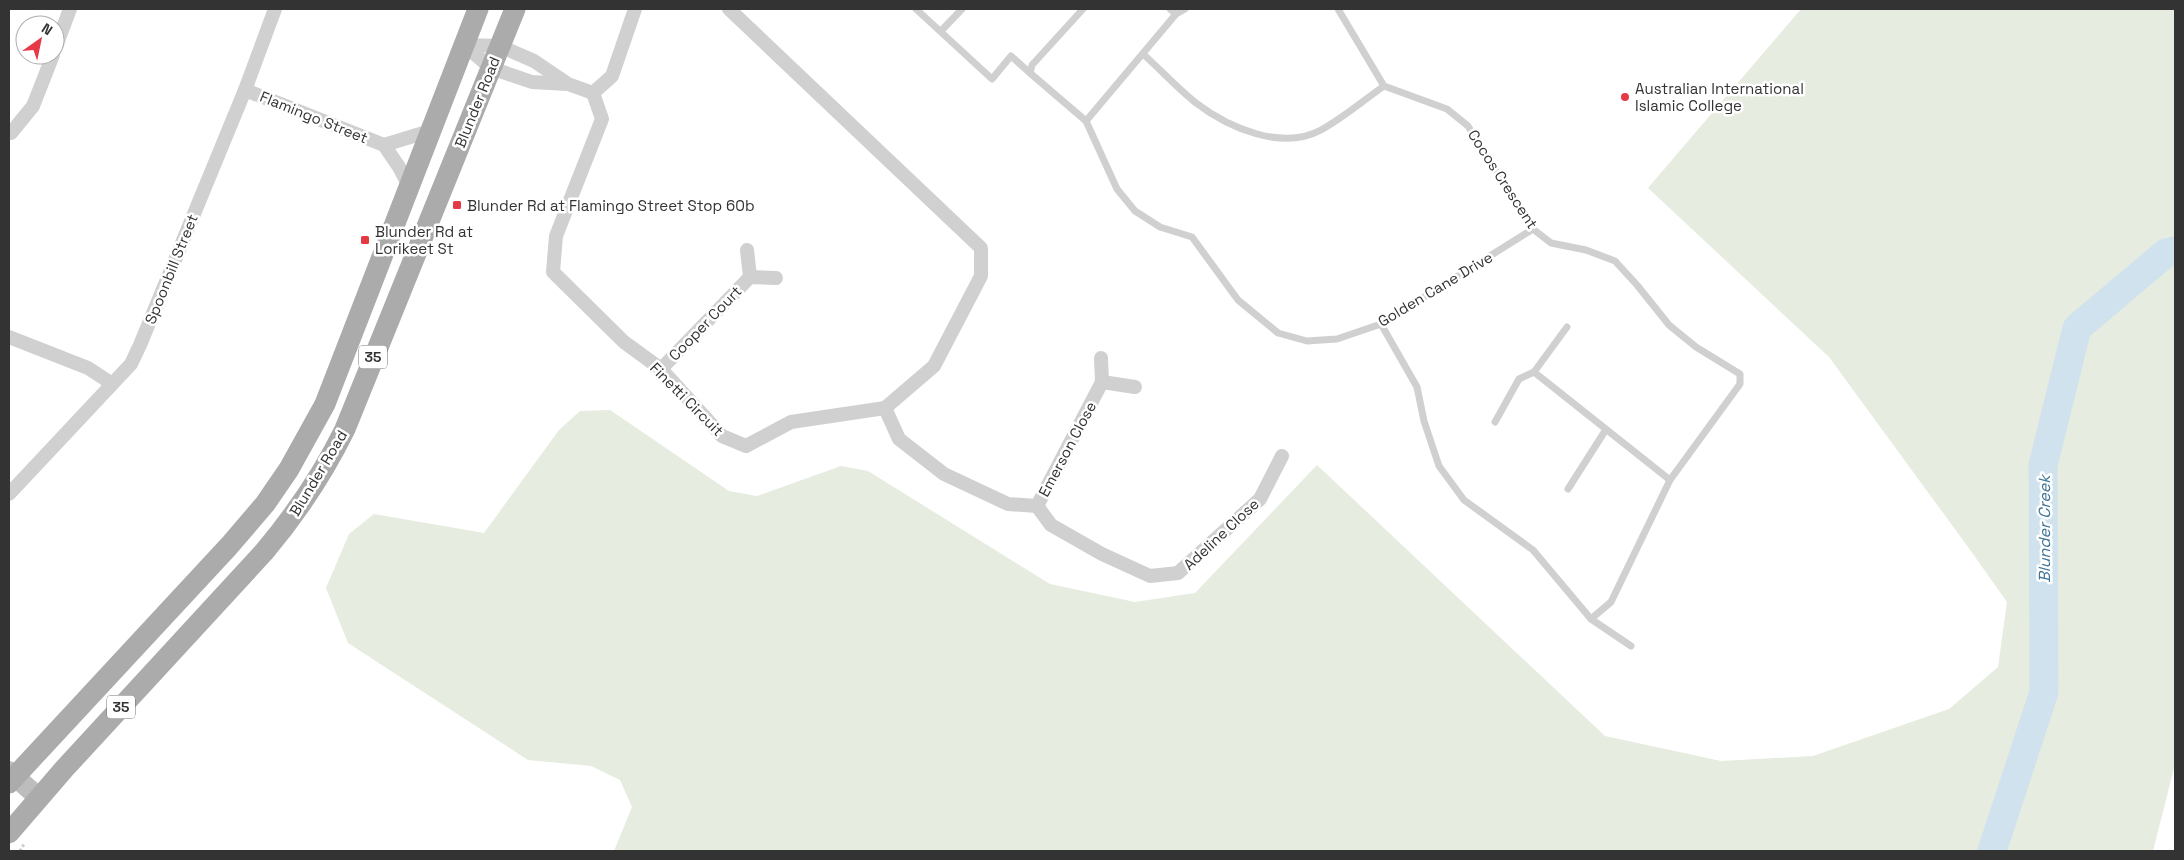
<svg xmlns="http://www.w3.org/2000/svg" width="2184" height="860" font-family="'Space Grotesk',sans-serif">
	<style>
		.green { fill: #e6ecdf }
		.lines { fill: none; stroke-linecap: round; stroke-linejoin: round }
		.river { stroke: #cfe2ee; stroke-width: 29 }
		.path { stroke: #cdcdcd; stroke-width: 3; stroke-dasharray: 2.5 2.5; stroke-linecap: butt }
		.lane { stroke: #d0d0d0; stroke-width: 7 }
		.street { stroke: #d0d0d0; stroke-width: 14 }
		.secondary { stroke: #bdbdbd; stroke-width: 20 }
		.primary { stroke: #ababab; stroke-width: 21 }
		.poi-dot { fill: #e63946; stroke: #fff; stroke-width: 2 }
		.labels { text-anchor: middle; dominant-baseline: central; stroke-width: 5; stroke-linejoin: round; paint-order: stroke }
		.shield { fill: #fff; stroke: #707070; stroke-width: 1 }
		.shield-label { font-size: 14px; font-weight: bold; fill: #333 }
		.poi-label { font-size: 15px; fill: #333; stroke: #fff; text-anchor: start }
		.street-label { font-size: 15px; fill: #333; stroke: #fff }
		.water-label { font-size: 16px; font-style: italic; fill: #3f7597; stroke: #fff }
	</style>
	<rect width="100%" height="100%" fill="#fff"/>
	<path class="green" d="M1801 9H2175V764L2153 851H614L632 807 620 780 591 766 528 760 348 643 326 588 349 534 374 514 484 533 559 430 580 411 610 410 729 491 757 496 841 466 868 471 1050 584 1135 602 1195 593 1317 465 1605 736 1721 761 1813 756 1949 709 1998 667 2007 602 1968 547 1829 357 1648 188Z"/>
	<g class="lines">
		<path class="river" d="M1992 851 2044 692 2043 465 2077 328 2166 253 2175 251"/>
		<path class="path" d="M20 851 24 844"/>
		<g class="lane">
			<path d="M916 9 992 79 1011 56 1030 73"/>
			<path d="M1083 9 1032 65 1030 73 1086 121 1117 189 1135 211 1160 227 1192 237 1238 300 1278 333 1307 341 1337 339 1381 324 1533 229"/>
			<path d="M1170 9 1176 14"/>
			<path d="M1338 9 1384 86 1447 109 1468 126 1533 229 1551 243 1586 250 1615 261 1637 285 1669 325 1696 347 1740 374V384L1670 480 1611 602 1591 619"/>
			<path d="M941 31 962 9"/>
			<path d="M1143 54C1161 70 1178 89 1196 103 1229 128 1282 151 1321 130 1343 118 1364 100 1384 86"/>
			<path d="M1086 121 1176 14 1185 9"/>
			<path d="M1381 324 1417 387 1424 421 1439 466 1464 500 1533 550 1591 619 1631 646"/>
			<path d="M1534 372 1670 480"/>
			<path d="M1495 422 1519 379 1534 372 1567 327"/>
			<path d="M1568 489 1605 431"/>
		</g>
		<g class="street">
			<path d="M464 45 500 46 534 61 568 84 593 93"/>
			<path d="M464 45 491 68 532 82 567 84"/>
			<path d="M55 49 70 9"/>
			<path d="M245 90 384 145 399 167 409 186"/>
			<path d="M593 93 602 119 556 236 553 272 624 342 661 369 722 436 746 446 791 422 885 408 934 366 981 276V248L729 9"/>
			<path d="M593 93 612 76 635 9"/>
			<path d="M9 133H11L33 106 53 55"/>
			<path d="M384 145 430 131"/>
			<path d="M747 250 750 277"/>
			<path d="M9 337 88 368 111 383"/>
			<path d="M661 369 750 277 776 278"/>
			<path d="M1102 382 1135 387"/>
			<path d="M885 408 899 439 944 474 1008 504 1037 506 1102 382 1101 358"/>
			<path d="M9 494 131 364 140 345 245 90 275 9"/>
			<path d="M1037 506 1051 525 1102 554 1150 576 1178 573 1260 499 1282 456"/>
		</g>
		<path class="secondary" d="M9 771 39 798"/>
		<g class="primary">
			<path d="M9 783 229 546 265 504 289 469 325 404 478 9"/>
			<path d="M9 833 65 768 264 552C296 514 323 474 345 429L515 9"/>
		</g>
	</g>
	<g class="poi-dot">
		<circle cx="1625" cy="97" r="5"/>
		<rect x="452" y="200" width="10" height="10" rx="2.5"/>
		<rect x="360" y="235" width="10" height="10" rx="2.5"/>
	</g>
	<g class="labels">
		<g class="shield">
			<rect x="359" y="345.5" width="28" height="23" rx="4"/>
			<rect x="107" y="695.5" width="28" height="23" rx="4"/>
		</g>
		<g class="shield-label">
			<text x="373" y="357">35</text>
			<text x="121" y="707">35</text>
		</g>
		<g class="poi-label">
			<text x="1635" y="88">Australian International<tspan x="1635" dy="17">Islamic College</tspan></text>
			<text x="467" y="205">Blunder Rd at Flamingo Street Stop 60b</text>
			<text x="375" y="231">Blunder Rd at<tspan x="375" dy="17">Lorikeet St</tspan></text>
		</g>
		<g class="street-label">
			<text transform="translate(477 102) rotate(-68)">Blunder Road</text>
			<text transform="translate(314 117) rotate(22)">Flamingo Street</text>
			<text transform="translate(1503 179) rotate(57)">Cocos Crescent</text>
			<text transform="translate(171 269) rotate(-68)">Spoonbill Street</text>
			<text transform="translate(1435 289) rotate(-31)">Golden Cane Drive</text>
			<text transform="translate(705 323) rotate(-46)">Cooper Court</text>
			<text transform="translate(687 399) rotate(45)">Finetti Circuit</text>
			<text transform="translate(1067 449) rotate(-62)">Emerson Close</text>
			<text transform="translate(318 473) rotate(-59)">Blunder Road</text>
			<text transform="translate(1221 534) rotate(-43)">Adeline Close</text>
		</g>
		<g class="water-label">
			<text transform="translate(2044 529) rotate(-90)">Blunder Creek</text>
		</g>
	</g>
	<rect width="2184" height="860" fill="none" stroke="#333333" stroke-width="20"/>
	<g transform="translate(40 40) rotate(33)"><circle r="24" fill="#ffffff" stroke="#adadad"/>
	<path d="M0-4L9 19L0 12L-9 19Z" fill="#e63946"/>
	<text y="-8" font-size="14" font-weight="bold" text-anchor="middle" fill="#333333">N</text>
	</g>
</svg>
